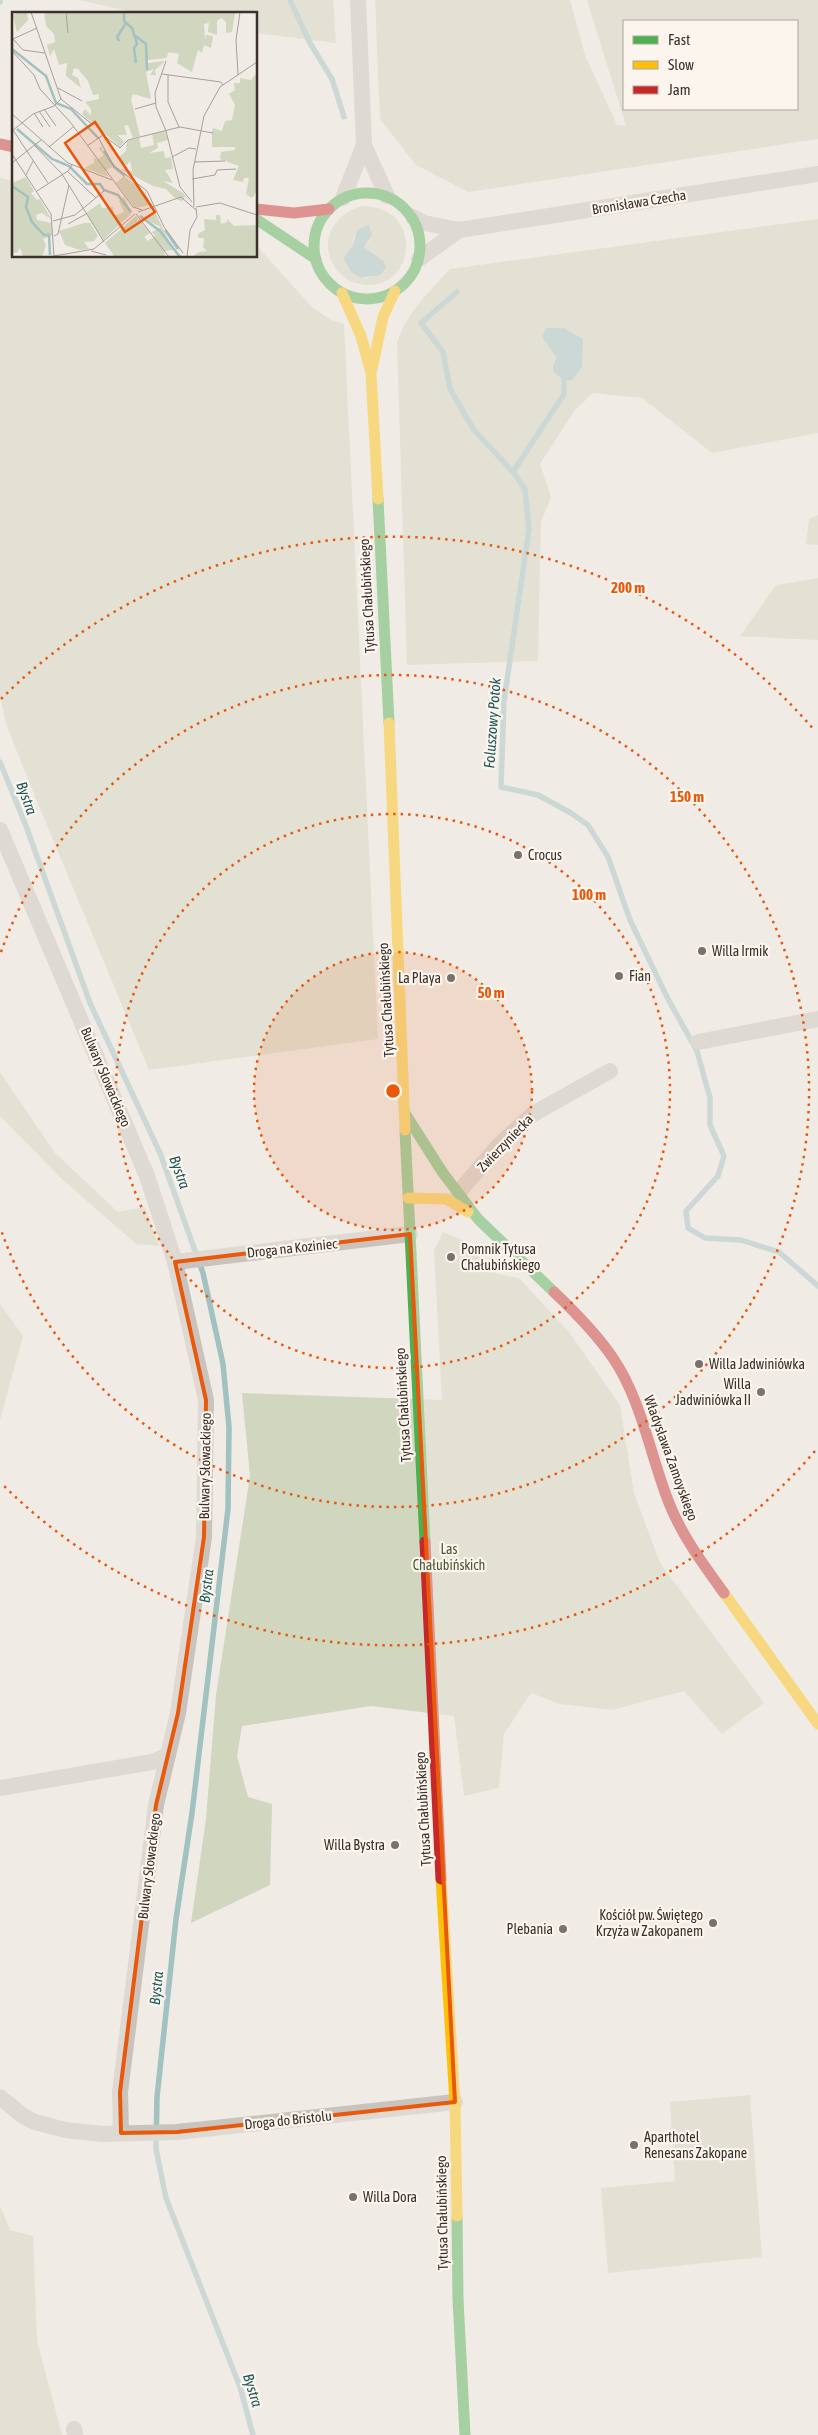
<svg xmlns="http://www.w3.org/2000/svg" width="818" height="2435" font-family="'Asap Condensed',sans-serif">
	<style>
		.green { fill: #d1d6bf; fill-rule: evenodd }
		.water { fill: #a1c2c1 }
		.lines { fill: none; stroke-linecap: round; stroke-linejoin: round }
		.stream { stroke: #a1c2c1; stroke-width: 5.5 }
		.street { stroke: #c9c3be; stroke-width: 16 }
		.fast { stroke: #4caf50; stroke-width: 11 }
		.slow { stroke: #ffc107; stroke-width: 11 }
		.jam { stroke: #c62828; stroke-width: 11 }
		.marked { fill: none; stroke: #e8590c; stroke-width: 4; stroke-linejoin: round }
		.ring { fill: none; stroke: #e8590c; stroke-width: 2.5; stroke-dasharray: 2.5 5 }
		.poi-dot { fill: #7a716c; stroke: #fbf5ee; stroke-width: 2 }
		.labels { text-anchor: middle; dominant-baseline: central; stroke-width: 4.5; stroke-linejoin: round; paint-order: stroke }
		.street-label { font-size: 14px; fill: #3b302b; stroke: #fbf5ee }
		.poi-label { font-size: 14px; fill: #3b302b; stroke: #fbf5ee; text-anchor: start }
		.park-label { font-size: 14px; fill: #4a5a2e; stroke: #fbf5ee }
		.water-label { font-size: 15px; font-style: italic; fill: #1f5a5e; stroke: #fbf5ee }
		.inset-river { fill: none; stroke: #a1c2c1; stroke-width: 2.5 }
		.inset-road { fill: none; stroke: #a8a09b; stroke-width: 1 }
		.view { fill: #e8590c; fill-opacity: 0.15; stroke: #e8590c; stroke-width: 2.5 }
		.inset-edge { fill: none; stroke: #3b302b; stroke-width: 2.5 }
		.centre { fill: #e8590c; stroke: #fbf5ee; stroke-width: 2.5 }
		.ring-label { font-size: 15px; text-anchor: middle; font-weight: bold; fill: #e8590c; stroke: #fbf5ee; stroke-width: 4.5; stroke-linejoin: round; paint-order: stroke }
	</style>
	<rect width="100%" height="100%" fill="#f0ebe5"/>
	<g class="green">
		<path d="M79 0H333L336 43 256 33V14H142Z"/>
		<path d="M375 0H570L585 55 617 125 626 126 587 0H818V139L468 192 416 165 380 119ZM624 21H797V109H624Z"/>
		<path d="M0 178 14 181V256H256V245L313 308 331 320 344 324 378 1039 149 1070 36 799 7 727 0 696Z"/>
		<path d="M362 206C427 206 415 295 360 284 348 282 338 274 333 264 319 238 336 213 362 206ZM354 235 370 240 364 247 383 260V272L368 278H360L351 272 343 258 353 245Z"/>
		<path d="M818 219V433L712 453 642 398 593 393 575 410 540 464 551 497 541 522 538 661 407 665 397 342C407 312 429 292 450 269Z"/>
		<path d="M818 515V545L806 544 809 519Z"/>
		<path d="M818 578V640L740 636 776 585Z"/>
		<path d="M0 1072 55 1153 118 1212 145 1207 159 1246 136 1244 61 1178 0 1116Z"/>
		<path d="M443 1232 462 1240 497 1274 519 1278 569 1332 620 1405 634 1493 660 1563 764 1703 722 1734 684 1691 612 1710 560 1704 531 1693 504 1734 499 1788 464 1796 454 1716 371 1706 242 1726 237 1756 248 1797 272 1804 270 1885 191 1923 206 1819 216 1695 250 1476 242 1393 442 1400 434 1251Z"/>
		<path d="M0 1304 23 1336 0 1420Z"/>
		<path d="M750 2095 762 2257 608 2273 601 2188 675 2181 670 2102Z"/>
		<path d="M0 2206 10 2230 33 2236 37 2341 62 2435H0Z"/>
	</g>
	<g class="water">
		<path d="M369 225 372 235 364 247 383 260 386 268 380 275 360 278 351 272 343 258 353 245 357 230Z"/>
		<path d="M546 328H564L583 339 582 367 572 380 564 381 553 371V365L557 358 542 337Z"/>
	</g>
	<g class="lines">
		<g class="stream">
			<path d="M290 0 310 43 332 79 344 117"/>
			<path d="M0 2V0"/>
			<path d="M457 292 421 323 443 352 450 389 474 430 513 472 525 489 529 529 504 701 501 787 538 795 571 813 588 825 608 857 630 920 668 999 697 1051 710 1098V1125L724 1156 718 1176 686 1211 688 1228 705 1238 741 1240 779 1252 818 1286"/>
			<path d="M513 472 564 394V381"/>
			<path d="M0 762 26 826 90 1003 160 1153 203 1273 223 1364 229 1427 228 1509 192 1813 176 1919 157 2097 156 2149 166 2198 240 2387 253 2435"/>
		</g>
		<g class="street">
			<path d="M364 145 387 196"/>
			<path d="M343 198 364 145 358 0"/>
			<path d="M413 217 424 223 459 230 818 174"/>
			<path d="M419 259 459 230"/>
			<path d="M0 830 147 1176 175 1262 206 1400 204 1537 178 1713 156 1805 120 2092 121 2133"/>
			<path d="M698 1042 818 1019"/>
			<path d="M458 1193 499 1145 533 1114 610 1071"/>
			<path d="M175 1262 410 1234"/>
			<path d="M0 1788 152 1762 168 1755"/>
			<path d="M0 2097 23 2116 35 2122 65 2130 102 2134 177 2132 455 2102"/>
			<path d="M74 2429 75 2435"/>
		</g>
		<g class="fast">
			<circle cx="367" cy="246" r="53"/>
			<path d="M256 219 316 259"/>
			<path d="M378 499 389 723"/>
			<path d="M406 1115 443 1173 478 1219 554 1292"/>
			<path d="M405 1130 425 1542"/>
			<path d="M457 2216 458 2299 465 2435"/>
		</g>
		<g class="slow">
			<path d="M342 293 361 336 371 373 378 499"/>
			<path d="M372 369 383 317 395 291"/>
			<path d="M389 723 405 1130"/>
			<path d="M408 1198 446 1199 468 1212"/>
			<path d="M724 1593 818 1724"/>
			<path d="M441 1879 455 2102 457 2216"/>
		</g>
		<g class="jam">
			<path d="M0 144 14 147"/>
			<path d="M256 209 294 213 329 209"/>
			<path d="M554 1292C575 1312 596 1333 613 1358 642 1401 650 1455 669 1503 682 1536 703 1564 724 1593"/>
			<path d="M425 1542 441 1879"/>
		</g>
	</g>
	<path d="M0 0H818V2435H0ZM410 1234 455 2102 177 2132 121 2133 120 2092 156 1805 178 1713 204 1537 206 1400 175 1262Z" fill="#f0ebe5" fill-opacity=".55" fill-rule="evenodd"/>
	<path class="marked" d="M410 1234 455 2102 177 2132 121 2133 120 2092 156 1805 178 1713 204 1537 206 1400 175 1262Z"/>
	<circle cx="393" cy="1091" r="139" fill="#e8590c" fill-opacity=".12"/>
	<g class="ring">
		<circle cx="393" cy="1091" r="139"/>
		<circle cx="393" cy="1091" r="277"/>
		<path d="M1 952A416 416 0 1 1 1 1230"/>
		<path d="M815 1451A555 555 0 0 1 1 1483M1 699A555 555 0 0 1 815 731"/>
	</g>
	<g class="poi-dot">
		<circle cx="518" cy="855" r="5"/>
		<circle cx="702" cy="951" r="5"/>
		<circle cx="619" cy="976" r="5"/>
		<circle cx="451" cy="978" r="5"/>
		<circle cx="451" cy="1257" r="5"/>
		<circle cx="699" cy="1364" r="5"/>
		<circle cx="761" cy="1392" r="5"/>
		<circle cx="395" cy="1845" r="5"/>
		<circle cx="713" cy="1923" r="5"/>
		<circle cx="563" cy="1929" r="5"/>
		<circle cx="634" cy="2145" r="5"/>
		<circle cx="353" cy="2197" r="5"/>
	</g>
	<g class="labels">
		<g class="street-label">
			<text transform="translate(639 202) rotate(-9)">Bronisława Czecha</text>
			<text transform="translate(367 596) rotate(-93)">Tytusa Chałubińskiego</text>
			<text transform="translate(386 1000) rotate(-93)">Tytusa Chałubińskiego</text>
			<text transform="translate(106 1077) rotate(67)">Bulwary Słowackiego</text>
			<text transform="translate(505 1143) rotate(-46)">Zwierzyniecka</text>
			<text transform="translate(292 1248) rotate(-6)">Droga na Koziniec</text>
			<text transform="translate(403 1405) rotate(-93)">Tytusa Chałubińskiego</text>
			<text transform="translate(671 1458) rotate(70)">Władysława Zamoyskiego</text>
			<text transform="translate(205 1466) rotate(-89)">Bulwary Słowackiego</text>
			<text transform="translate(423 1809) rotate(-93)">Tytusa Chałubińskiego</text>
			<text transform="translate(149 1866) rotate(-83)">Bulwary Słowackiego</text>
			<text transform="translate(288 2120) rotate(-6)">Droga do Bristolu</text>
			<text transform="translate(442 2213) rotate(-91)">Tytusa Chałubińskiego</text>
		</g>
		<g class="poi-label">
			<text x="528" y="855">Crocus</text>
			<text x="712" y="951">Willa Irmik</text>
			<text x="629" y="976">Fian</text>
			<text x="441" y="978" text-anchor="end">La Playa</text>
			<text x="461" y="1249">Pomnik Tytusa<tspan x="461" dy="16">Chałubińskiego</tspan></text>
			<text x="709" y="1364">Willa Jadwiniówka</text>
			<text x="751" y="1384" text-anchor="end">Willa<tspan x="751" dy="16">Jadwiniówka II</tspan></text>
			<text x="385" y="1845" text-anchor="end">Willa Bystra</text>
			<text x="703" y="1915" text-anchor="end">Kościół pw. Świętego<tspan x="703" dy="16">Krzyża w Zakopanem</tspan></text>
			<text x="553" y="1929" text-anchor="end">Plebania</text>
			<text x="644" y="2137">Aparthotel<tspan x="644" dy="16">Renesans Zakopane</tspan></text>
			<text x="363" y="2197">Willa Dora</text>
		</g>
		<g class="park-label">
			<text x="449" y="1549">Las<tspan x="449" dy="16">Chałubińskich</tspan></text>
		</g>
		<g class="water-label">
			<text transform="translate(492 723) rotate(-86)">Foluszowy Potok</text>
			<text transform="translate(27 798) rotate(70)">Bystra</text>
			<text transform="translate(180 1172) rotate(70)">Bystra</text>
			<text transform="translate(206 1586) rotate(-83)">Bystra</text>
			<text transform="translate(156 1988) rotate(-84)">Bystra</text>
			<text transform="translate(253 2390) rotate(73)">Bystra</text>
		</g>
	</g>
	<g transform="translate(12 12)">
		<rect width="245" height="245" fill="#f0ebe5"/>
		<path d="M8 0 15 1 16 8 5 20 1 3ZM32 0H227L223 2 220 20 214 21V10L209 6 205 9V23L196 20 197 11 192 12 193 28 194 23 201 24 199 36 192 33 190 41 186 38 180 60 165 51 167 42 157 40 154 46 136 48V51L153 49 143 58 144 63H138L142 57 134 60 139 87 121 82 119 87 128 124 121 126 116 113 112 114 115 123H106L112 130 108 135 70 102 73 97 79 104V97L73 90 87 87V82L81 83 76 69 66 57 62 56 60 63 66 66 69 76 54 64 55 51 47 53 42 37 38 44 35 33 43 30 42 22 34 14ZM245 61V179L240 186 234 182 237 166H232L231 170 221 168 227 154 208 147 209 140 223 138V135H200V120L201 116 210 119 213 109 220 108 223 93 217 82 223 78 222 71H228V66L239 68ZM153 119 156 128 145 131 146 136 137 141 152 139 153 146 159 145 161 157 153 158 161 171 151 169 171 181 177 189 173 185 170 189 164 187 154 177 141 174 108 157 120 159 118 149 115 153 110 151 107 145 114 139 115 129 127 126 129 136 142 133 140 122ZM89 134 100 155 93 159 97 165 73 156 82 151V145L85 148 92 143 87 137ZM112 164 133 180 140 193 123 196 104 171ZM14 165 22 179 19 181 25 188 28 187 39 207 30 201 24 203 25 208 39 211 41 223 31 227 34 233 30 245H11L8 236 5 241H0V171ZM112 185 120 201 91 228 74 201 88 191 90 196 101 195 102 204 112 200 107 189ZM143 200 161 238 152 239 153 245H103L93 231 124 204 138 221 132 225 136 229 143 224 140 220 149 215 130 206ZM204 203H208L209 212 215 210V207L222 214 245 213V245H180L187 240 195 239 191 235 192 226H186V222L193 218 192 207 204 208ZM72 211H78L86 224 82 229 72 230 77 237 68 238 53 233 47 219Z" fill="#d1d6bf"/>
		<path class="inset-river" d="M112 0V9L120 16 125 32 122 36 124 51M122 23 134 32 135 58M107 29 105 25 114 11M0 37 34 64 44 91 59 97 86 126M5 117 40 147 57 154 75 172H88L92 178 106 183 119 200M92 139 102 155 113 164M0 174 16 185 14 195 20 210 32 223H37L38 243M128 204 148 219 168 245M153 218 166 237"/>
		<path class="inset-road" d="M54 0 56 21M25 16 1 27 11 38 33 41M0 39 22 63 28 77 59 111 121 195 130 198M154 49 143 81 144 95 154 119 168 175 180 190M150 62 209 70 211 73M156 63V90L167 115M226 63 224 28 228 0M46 76 70 89M49 87 81 113M32 97 44 114M123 97 144 91M27 99 38 115M22 101 31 115M0 102 56 151 100 168M1 118 36 171M0 119 21 102 42 94 49 87 19 0M86 125 101 153 135 179 152 215 171 241M22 133 50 162 92 230M75 134 91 123 108 136 116 128 168 115 201 121M37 135 61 115M0 142 39 202 42 244 82 237 123 202M160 145 177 136 184 137M182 150 213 149M0 151 29 128M55 159 84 186M14 163 21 149M180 167 203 163 205 158 224 157M25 179 56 159 60 153M182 195 181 158 192 104 208 75 245 50M184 195 208 191 245 203M126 200 169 185 184 198M124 202 157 245M41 209 63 203 92 179M56 212 74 202M42 224 46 222 57 173M79 239 94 243M175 245 178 218 185 205 184 196"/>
		<path class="view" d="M83 110 143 200 113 220 53 131Z"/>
		<rect width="245" height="245" class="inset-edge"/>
	</g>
	<circle cx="393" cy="1091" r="8" class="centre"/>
	<g class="ring-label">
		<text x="628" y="593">200 m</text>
		<text x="687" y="802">150 m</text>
		<text x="589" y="900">100 m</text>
		<text x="491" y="998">50 m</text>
	</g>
	<rect x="623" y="20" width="175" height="90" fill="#fbf5ee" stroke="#aea6a0"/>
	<rect x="633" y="36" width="25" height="8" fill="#4caf50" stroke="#aea6a0"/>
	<text x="668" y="45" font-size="15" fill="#3b302b">Fast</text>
	<rect x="633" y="61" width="25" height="8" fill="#ffc107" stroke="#aea6a0"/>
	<text x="668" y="70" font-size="15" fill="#3b302b">Slow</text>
	<rect x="633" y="86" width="25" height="8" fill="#c62828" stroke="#aea6a0"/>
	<text x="668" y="95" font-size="15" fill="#3b302b">Jam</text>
</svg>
